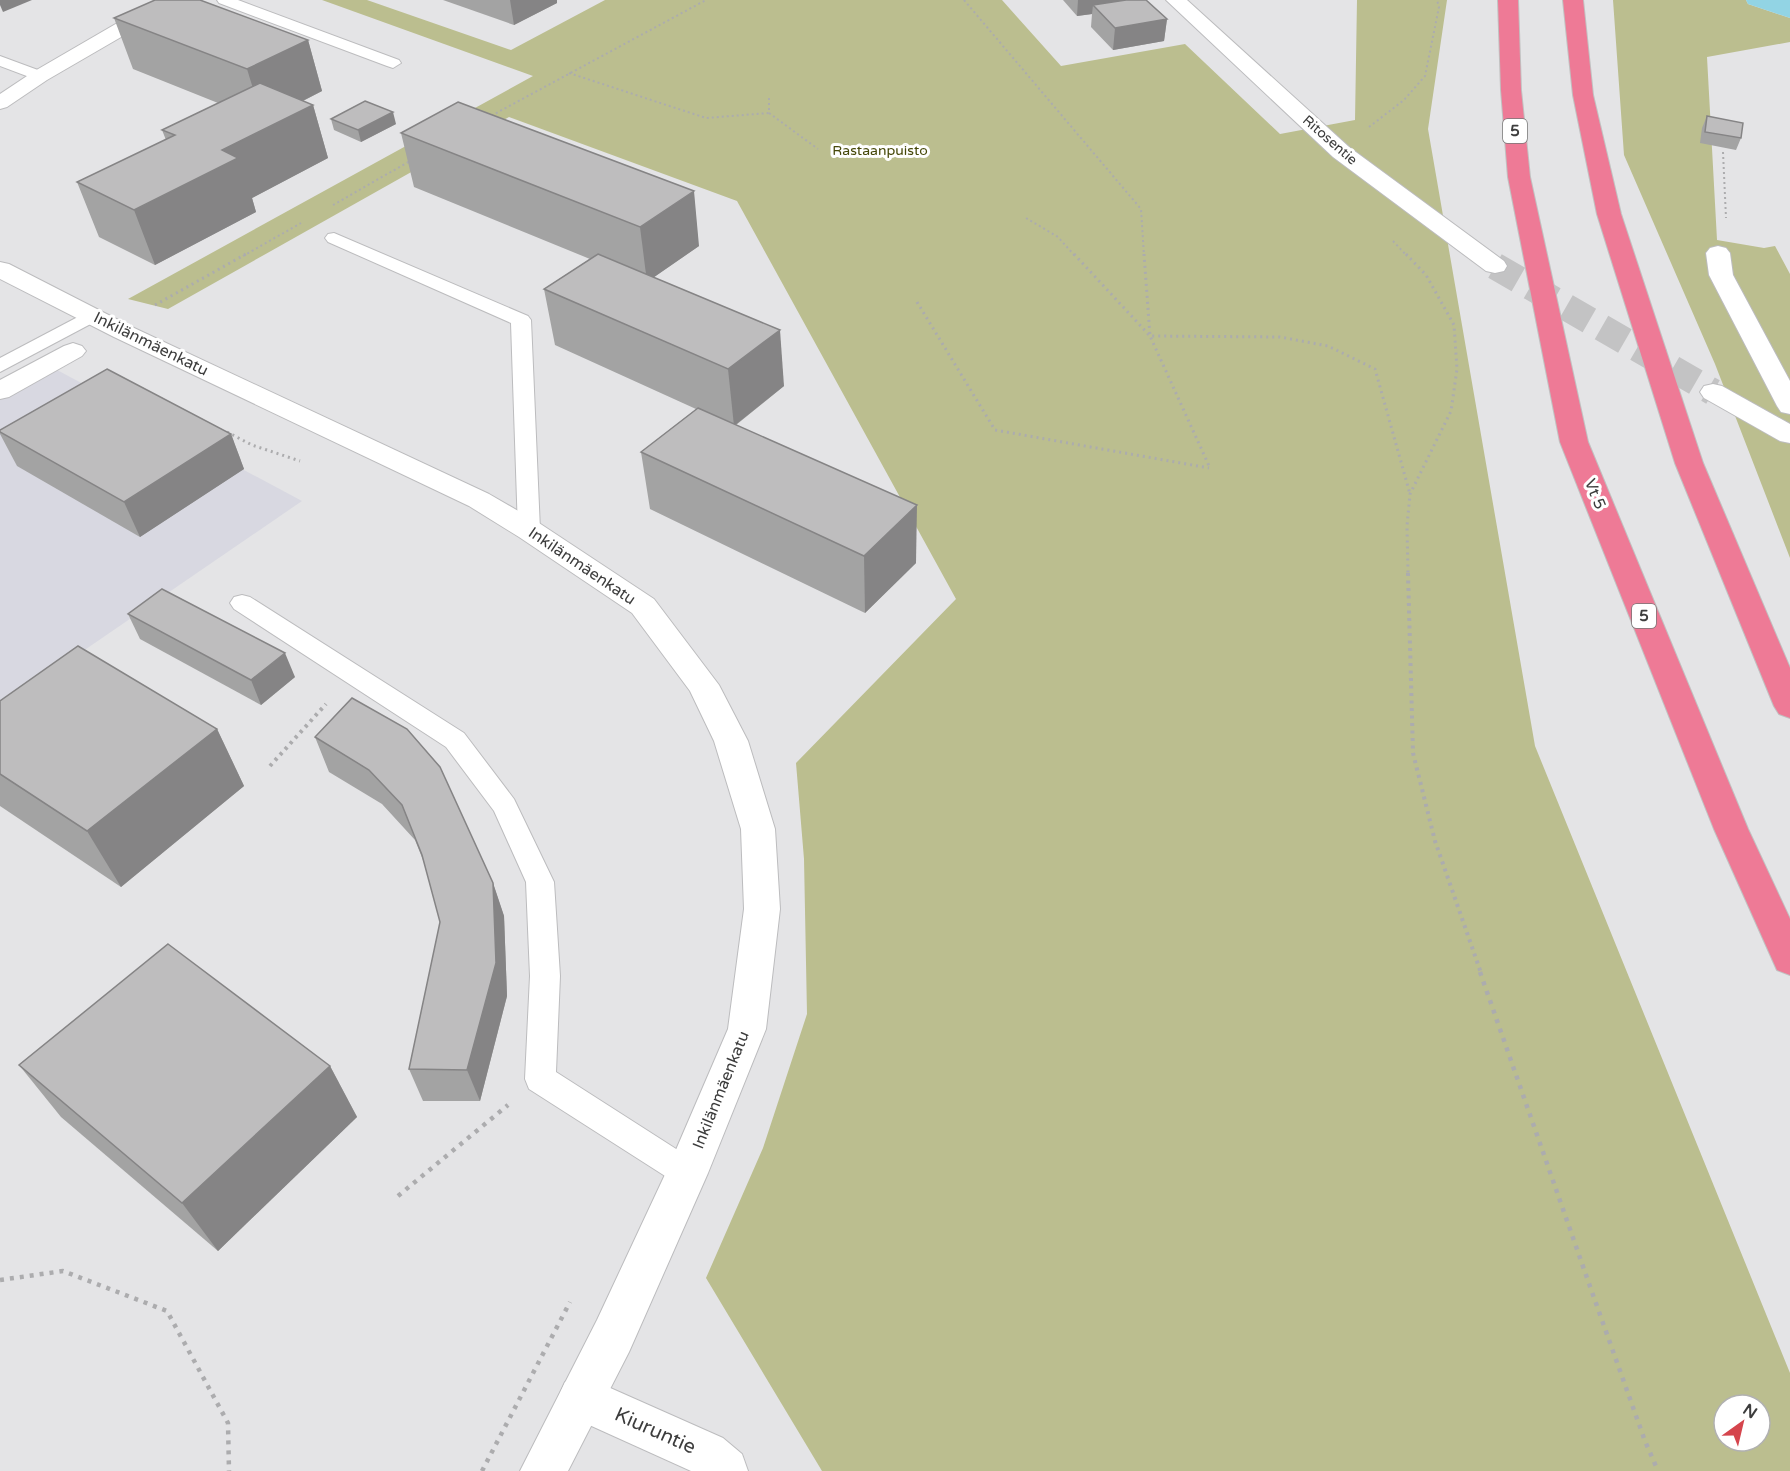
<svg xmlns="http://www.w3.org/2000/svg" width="1790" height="1471" font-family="'Varela Round',sans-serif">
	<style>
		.built { fill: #d8d8e1 }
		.green { fill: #bbbe8f; fill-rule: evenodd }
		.water { fill: #92d4e4 }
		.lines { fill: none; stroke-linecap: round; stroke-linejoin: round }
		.minor-tunnel { stroke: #c3c3c4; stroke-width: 27; stroke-dasharray: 27 14; stroke-linecap: butt }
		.service-casing { stroke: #bcbcbe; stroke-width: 2 }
		.minor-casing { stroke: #bcbcbe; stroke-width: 2 }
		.tertiary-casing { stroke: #bcbcbe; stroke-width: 2 }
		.motorway-casing { stroke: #c1c1c1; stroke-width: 2 }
		.path-far3 { stroke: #acacae; stroke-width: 2; stroke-dasharray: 2 3; stroke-linecap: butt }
		.path-far2 { stroke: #acacae; stroke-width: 3; stroke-dasharray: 2 4; stroke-linecap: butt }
		.path-far1 { stroke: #acacae; stroke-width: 4; stroke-dasharray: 3 4.5; stroke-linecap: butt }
		.path { stroke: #acacae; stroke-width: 4.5; stroke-dasharray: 4 6; stroke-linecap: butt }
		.service { fill: #fff; fill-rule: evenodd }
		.minor { fill: #fff; fill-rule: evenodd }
		.tertiary { fill: #fff; fill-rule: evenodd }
		.motorway { fill: #ee7a96; fill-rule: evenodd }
		.wall { fill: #a3a3a3 }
		.shaded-wall { fill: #858485 }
		.building { fill: #bebdbe; stroke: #858485; stroke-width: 1.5 }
		.labels { text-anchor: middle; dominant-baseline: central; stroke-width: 6; stroke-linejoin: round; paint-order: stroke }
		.far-street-label { font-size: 14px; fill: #3d3d3d; stroke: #fff }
		.far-park-label { font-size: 14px; fill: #464809; stroke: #fff }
		.shield { fill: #fff; stroke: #777; stroke-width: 1.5 }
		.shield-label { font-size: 15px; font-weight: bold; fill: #3d3d3d }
		.street-label { font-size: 16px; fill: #3d3d3d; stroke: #fff }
		.near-street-label { font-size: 20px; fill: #3d3d3d; stroke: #fff }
	</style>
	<rect width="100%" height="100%" fill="#e4e4e6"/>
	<path class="built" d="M44 363 302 501 0 708V388Z"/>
	<g class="green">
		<path d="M322 0H367L511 50 605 0H1002L1061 66 1185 44 1280 134 1355 120 1357 0H1447L1428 129 1535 746 1790 1373V1471H822L706 1278 763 1148 807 1014 804 859 796 763 956 599 737 201 509 117 168 309 128 299 533 76ZM1724 1405H1760V1441H1724Z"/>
		<path d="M1613 0H1746L1748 4 1790 18V42L1707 57 1717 240 1764 248 1775 246 1790 274V558L1715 364 1624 155Z"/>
	</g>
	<path class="water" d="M1746 0H1790V18L1748 4Z"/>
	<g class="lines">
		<path class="minor-tunnel" d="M1495 266 1713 392"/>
		<defs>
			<g id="service">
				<path d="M217 0H238L399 60 401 63 393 68 387 66 219 3Z"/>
				<path d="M0 56 46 73 48 76 40 81 0 66Z"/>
				<path d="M334 233 528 316 531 320 540 530 537 535 529 537 521 535 518 530 511 323 328 242 325 238 328 234Z"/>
				<path d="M93 309 100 311 103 315 100 319 0 372V358Z"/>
				<path d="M242 595 250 597 464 733 514 799 554 882 560 976 556 1072 698 1163 703 1173 698 1183 687 1188 676 1183 529 1089 525 1079 530 976 526 882 494 811 446 747 234 609 230 603 234 597Z"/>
			</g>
			<g id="minor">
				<path d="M1166 0H1187L1349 147 1504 261 1507 266 1504 271 1495 273 1486 271 1333 157Z"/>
				<path d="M1718 246 1726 248 1730 253 1733 275 1790 381V414L1781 412 1777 406 1709 275 1706 253 1710 248Z"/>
				<path d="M73 343 82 346 86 351 82 356 9 397 0 399V380L64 346Z"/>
				<path d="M1713 384 1722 386 1790 424V443L1780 441 1704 398 1700 392 1704 386Z"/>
				<path d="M581 1375 723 1438 742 1454 748 1471H691L565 1414 558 1398 565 1382Z"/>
			</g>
			<g id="tertiary">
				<path d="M157 0H181L178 4 47 80 7 107 0 109V94L33 72Z"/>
				<path d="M0 262 9 264 132 327 489 494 539 523 654 599 719 685 748 741 775 829 780 909 766 1029 708 1173 629 1352 568 1471H520L597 1320 669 1166 728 1029 744 909 741 829 714 741 690 691 632 613 519 537 469 506 114 337 0 279Z"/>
			</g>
			<g id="motorway">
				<path d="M1498 0H1518L1521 90 1530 177 1588 442 1748 829 1790 919V975L1777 970 1714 829 1560 442 1508 177 1501 90Z"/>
				<path d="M1563 0H1583L1593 95 1621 214 1703 463 1790 668V718L1779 714 1774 706 1675 463 1597 214 1573 95Z"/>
			</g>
		</defs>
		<use href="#service" class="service-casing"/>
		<use href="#minor" class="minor-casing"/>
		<use href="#tertiary" class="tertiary-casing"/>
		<use href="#motorway" class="motorway-casing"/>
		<g class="path-far3">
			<path d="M964 0 1141 209 1144 256"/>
			<path d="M569 73 706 118 769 113"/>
			<path d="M769 98V113L818 149"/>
			<path d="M487 118 706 0"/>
			<path d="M1369 127 1404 100 1425 76 1439 7 1437 0"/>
			<path d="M1723 152 1726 218"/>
			<path d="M333 205 410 161"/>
			<path d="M1026 218 1058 237 1075 256"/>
			<path d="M1393 241 1407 256"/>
			<path d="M243 256 301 223"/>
		</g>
		<g class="path-far2">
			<path d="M1074 254 1150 336 1280 337 1328 346 1375 369 1410 494"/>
			<path d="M1144 254 1150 336 1210 468"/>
			<path d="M1406 254 1426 275 1454 325 1457 369 1451 411 1410 494 1407 526 1408 574"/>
			<path d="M917 302 995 430 1209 468"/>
			<path d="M155 305 246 254"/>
			<path d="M227 432 252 445 300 461"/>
		</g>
		<g class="path-far1">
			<path d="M1408 573 1413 753 1435 841 1481 973"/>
			<path d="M270 766 326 704"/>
		</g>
		<g class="path">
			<path d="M1480 972 1593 1295 1645 1441 1658 1471"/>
			<path d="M398 1196 508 1105"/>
			<path d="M0 1280 63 1271 167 1311 228 1423 229 1471"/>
			<path d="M482 1471 570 1302"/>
		</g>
		<use href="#service" class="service"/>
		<use href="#minor" class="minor"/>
		<use href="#tertiary" class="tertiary"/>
		<use href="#motorway" class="motorway"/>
	</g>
	<g class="wall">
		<path d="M443 0H557V3L514 25Z"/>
		<path d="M1063 0H1146L1167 19 1164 41 1113 50 1091 27 1092 14 1077 16Z"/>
		<path d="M114 18 308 40 322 91 303 101 313 105 328 158 252 198 256 212 155 265 99 237 77 182 166 140 162 130 218 103 133 69Z"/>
		<path d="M1707 116 1741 138 1736 150 1700 143 1702 128Z"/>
		<path d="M331 119 396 124 361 142 334 130Z"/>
		<path d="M401 133 699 246 654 277 784 386 736 425 916 563 865 613 650 509 641 452 696 409 555 345 544 289 590 259 414 187Z"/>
		<path d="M0 430 231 434 244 469 140 537 17 466 0 434Z"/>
		<path d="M128 614 295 677 261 705 140 639Z"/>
		<path d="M352 698 493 883 504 916 507 996 480 1101H423L409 1069 440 922 425 865 415 840 382 804 329 772 315 737Z"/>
		<path d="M0 701 217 729 244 786 121 887 0 806Z"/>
		<path d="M19 1065 330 1066 357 1117 218 1251 61 1117Z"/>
	</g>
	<g class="shaded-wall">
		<path d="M0 0H32L3 12 0 5Z"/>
		<path d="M510 0H557V3L514 25Z"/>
		<path d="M1078 0H1132L1093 5 1092 14 1077 16Z"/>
		<path d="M1167 19 1164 41 1113 50 1115 28Z"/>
		<path d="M308 40 322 91 263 121 247 69Z"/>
		<path d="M313 105 328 158 252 198 256 212 155 265 134 210 222 150Z"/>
		<path d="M393 112 396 124 361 142 358 130Z"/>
		<path d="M694 191 699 246 647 282 640 227Z"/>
		<path d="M780 330 784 386 734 426 728 369Z"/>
		<path d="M231 434 244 469 140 537 124 502Z"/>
		<path d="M917 505 916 563 865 613 864 556Z"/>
		<path d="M285 653 295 677 261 705 251 680Z"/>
		<path d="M217 729 244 786 121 887 87 831Z"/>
		<path d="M493 883 504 916 507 996 480 1101 467 1070Z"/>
		<path d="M330 1066 357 1117 218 1251 182 1203Z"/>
	</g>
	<g class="building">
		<path d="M155 0H200L308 40 247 69 114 18Z"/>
		<path d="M1126 0H1146L1167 19 1115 28 1093 5Z"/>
		<path d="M260 83 313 105 222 150 238 158 134 210 77 182 175 135 162 130Z"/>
		<path d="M365 101 393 112 358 130 331 119Z"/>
		<path d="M458 102 694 191 640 227 401 133Z"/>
		<path d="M1707 116 1743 123 1741 138 1705 132Z"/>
		<path d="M598 254 780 330 728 369 544 289Z"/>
		<path d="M107 369 231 434 124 502 0 432V430Z"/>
		<path d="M698 408 917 505 864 556 641 452Z"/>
		<path d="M162 589 285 653 251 680 128 614Z"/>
		<path d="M78 646 217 729 87 831 0 774V701Z"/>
		<path d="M352 698 407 729 440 767 493 883 496 963 467 1070 409 1069 440 922 422 855 402 805 369 770 315 737Z"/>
		<path d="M168 944 330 1066 182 1203 19 1065Z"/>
	</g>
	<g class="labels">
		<g class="far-street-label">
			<text transform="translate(1330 140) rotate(41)">Ritosentie</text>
		</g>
		<g class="far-park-label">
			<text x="880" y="150">Rastaanpuisto</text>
		</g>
		<g class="shield">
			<rect x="1503" y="119" width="24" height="24" rx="4.5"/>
			<rect x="1632" y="604" width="24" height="24" rx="4.5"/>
		</g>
		<g class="shield-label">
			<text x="1515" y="131">5</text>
			<text x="1644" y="616">5</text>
		</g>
		<g class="street-label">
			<text transform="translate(151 344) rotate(26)">Inkilänmäenkatu</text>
			<text transform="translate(1595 494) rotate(68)">Vt 5</text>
			<text transform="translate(582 566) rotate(34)">Inkilänmäenkatu</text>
			<text transform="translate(721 1090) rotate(-68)">Inkilänmäenkatu</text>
		</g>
		<g class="near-street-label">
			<text transform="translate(655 1431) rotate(24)">Kiuruntie</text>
		</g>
	</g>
	<g transform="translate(1742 1423) rotate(34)"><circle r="28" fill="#ffffff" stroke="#b1b1b1" stroke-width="1.5"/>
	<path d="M0-4.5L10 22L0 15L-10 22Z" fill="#d5454d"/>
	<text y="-9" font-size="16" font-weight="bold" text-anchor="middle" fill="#3d3d3d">N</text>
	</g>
</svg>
